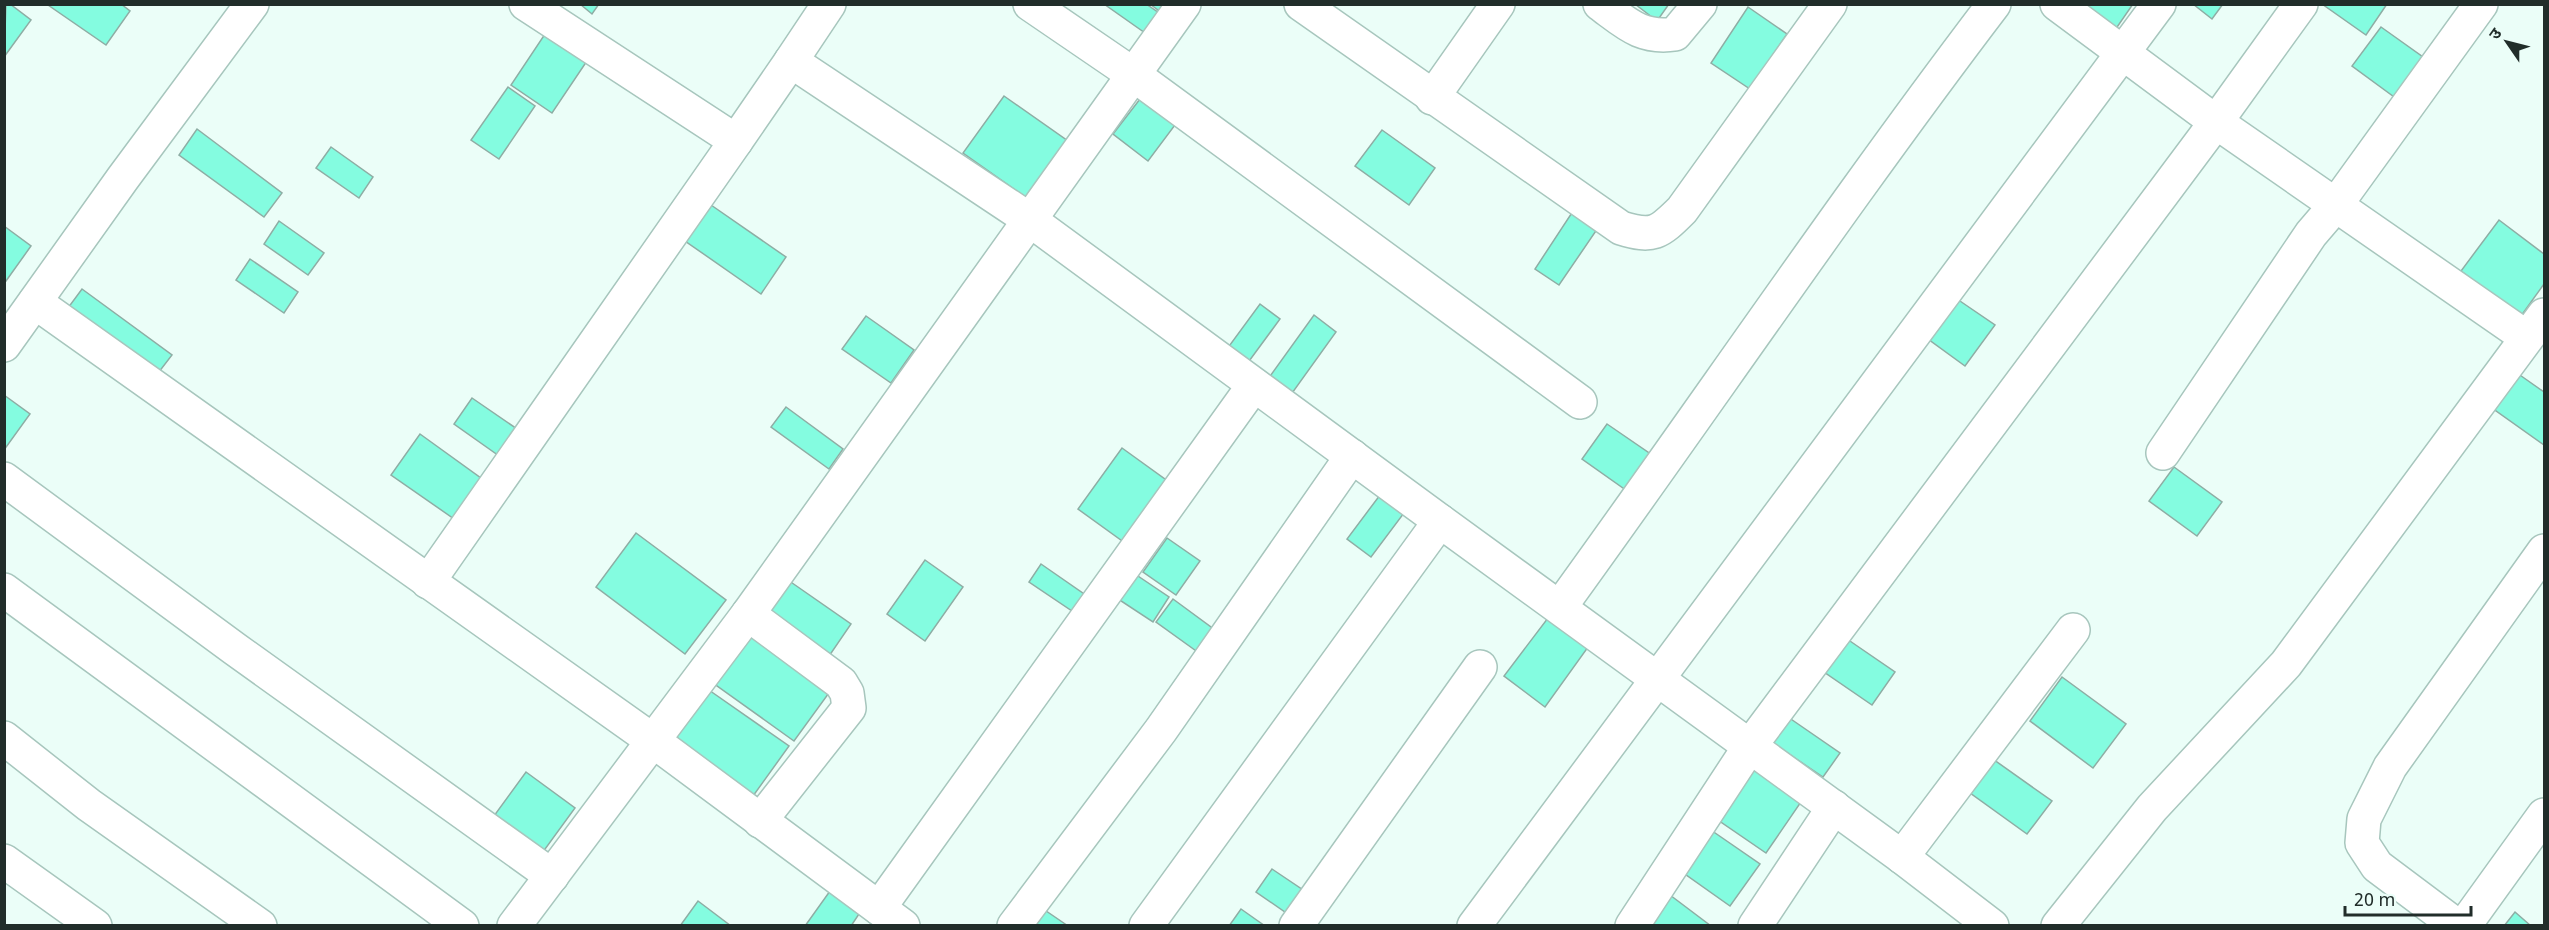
<svg xmlns="http://www.w3.org/2000/svg" width="2549" height="930" font-family="Georgia,'Noto Sans Devanagari',serif">
	<style>
		.building { fill: #84fce0; stroke: #8eada4; stroke-width: 1.5 }
		.lines { fill: none; stroke-linecap: round; stroke-linejoin: round }
		.street-casing { stroke: #a7c6bd; stroke-width: 36 }
		.street { stroke: #fff; stroke-width: 33 }
	</style>
	<rect width="100%" height="100%" fill="#ebfef8"/>
	<g class="building">
		<path d="M6 4H10L31 20 4 57Z"/>
		<path d="M121 4 130 11 106 45 48 5Z"/>
		<path d="M580 4H599L592 14Z"/>
		<path d="M1104 4H1146L1162 15 1148 35Z"/>
		<path d="M1150 4H1169L1162 13Z"/>
		<path d="M1635 4H1669L1657 21Z"/>
		<path d="M2075 4H2133L2113 33Z"/>
		<path d="M2193 4H2223L2212 19Z"/>
		<path d="M2322 4H2387L2366 35Z"/>
		<path d="M1748 7 1787 34 1750 89 1711 63Z"/>
		<path d="M551 25 593 52 552 113 511 85Z"/>
		<path d="M2381 27 2430 62 2401 102 2352 66Z"/>
		<path d="M508 87 535 106 499 159 471 140Z"/>
		<path d="M1004 96 1068 141 1028 199 963 153Z"/>
		<path d="M1140 99 1175 125 1148 161 1113 134Z"/>
		<path d="M197 129 282 193 264 217 179 155Z"/>
		<path d="M1382 130 1435 168 1409 205 1355 166Z"/>
		<path d="M331 147 373 177 359 198 316 168Z"/>
		<path d="M711 205 786 257 761 294 685 241Z"/>
		<path d="M1577 205 1602 222 1559 285 1535 269Z"/>
		<path d="M2499 220 2544 254V284L2521 316 2461 271Z"/>
		<path d="M279 221 324 253 308 275 264 244Z"/>
		<path d="M4 226 31 246 6 281 4 280Z"/>
		<path d="M250 259 298 292 284 313 236 280Z"/>
		<path d="M82 289 172 355 152 381 62 316Z"/>
		<path d="M1957 299 1995 325 1965 366 1928 339Z"/>
		<path d="M1260 304 1280 319 1244 368 1224 353Z"/>
		<path d="M1314 315 1336 332 1290 396 1268 379Z"/>
		<path d="M866 316 914 350 891 383 842 349Z"/>
		<path d="M2517 373 2544 392V445L2492 408Z"/>
		<path d="M4 395 30 414 4 450Z"/>
		<path d="M472 398 520 431 502 458 454 424Z"/>
		<path d="M786 407 843 449 829 469 771 427Z"/>
		<path d="M1607 424 1655 457 1630 493 1582 459Z"/>
		<path d="M420 434 485 481 457 521 391 475Z"/>
		<path d="M1122 448 1169 482 1125 543 1078 509Z"/>
		<path d="M2174 467 2222 502 2197 536 2149 501Z"/>
		<path d="M1380 495 1404 513 1371 557 1347 539Z"/>
		<path d="M636 533 726 600 685 654 596 587Z"/>
		<path d="M1167 538 1200 561 1176 595 1143 572Z"/>
		<path d="M925 560 963 587 925 641 887 614Z"/>
		<path d="M1041 564 1087 596 1075 613 1029 582Z"/>
		<path d="M1129 570 1169 597 1153 622 1112 595Z"/>
		<path d="M785 578 851 624 825 662 759 616Z"/>
		<path d="M1173 599 1215 630 1199 653 1156 622Z"/>
		<path d="M1551 614 1591 643 1545 707 1504 676Z"/>
		<path d="M752 628 834 686 794 741 713 683Z"/>
		<path d="M1847 639 1895 672 1872 705 1824 672Z"/>
		<path d="M2062 677 2126 724 2093 768 2030 721Z"/>
		<path d="M706 688 789 746 748 803 665 745Z"/>
		<path d="M1785 715 1840 753 1823 777 1768 740Z"/>
		<path d="M1990 757 2052 801 2027 834 1966 790Z"/>
		<path d="M1752 764 1803 799 1766 853 1715 818Z"/>
		<path d="M526 772 575 808 540 856 491 820Z"/>
		<path d="M1705 826 1760 864 1730 906 1675 867Z"/>
		<path d="M1272 869 1312 896 1295 919 1256 892Z"/>
		<path d="M835 884 865 905 851 926H805Z"/>
		<path d="M1662 889 1711 926H1652Z"/>
		<path d="M698 901 731 926H680Z"/>
		<path d="M1033 902 1068 926H1018Z"/>
		<path d="M1241 909 1265 926H1229Z"/>
		<path d="M2515 912 2531 926H2504Z"/>
	</g>
	<g class="lines">
		<defs>
			<g id="street">
				<path d="M526 4 736 141 791 61 1030 220 1440 521 1902 857 1992 926"/>
				<path d="M1030 4 1134 75 1580 402"/>
				<path d="M1301 4 1621 228C1653 238 1659 233 1682 210L1830 4"/>
				<path d="M1600 4C1626 23 1641 39 1675 34L1700 4"/>
				<path d="M2057 4 2216 122 2526 337"/>
				<path d="M791 61 829 4"/>
				<path d="M1432 98 1498 4"/>
				<path d="M35 302 652 740 903 926"/>
				<path d="M4 345 123 178 252 4"/>
				<path d="M2163 453 2311 234 2335 206 2481 4"/>
				<path d="M4 479 235 649 552 876"/>
				<path d="M428 582 736 141"/>
				<path d="M4 590 462 926"/>
				<path d="M1560 607C1705 407 1844 201 1994 4"/>
				<path d="M748 614 841 683 847 693 849 708 760 821"/>
				<path d="M4 738 89 805 260 926"/>
				<path d="M1902 857 2073 630"/>
				<path d="M4 861 95 926"/>
				<path d="M879 908 1254 385"/>
				<path d="M514 926 748 614 1184 4"/>
				<path d="M1014 926 1161 730 1352 456"/>
				<path d="M1146 926 1440 521"/>
				<path d="M1296 926 1480 667"/>
				<path d="M1474 926 2159 4"/>
				<path d="M1632 926 1750 746 2216 122 2301 4"/>
				<path d="M1755 926 1834 807"/>
				<path d="M2058 926 2152 808 2286 664 2544 315"/>
				<path d="M2457 926 2377 866 2362 843 2364 819 2390 767 2544 551"/>
				<path d="M2464 926 2544 815"/>
			</g>
		</defs>
		<use href="#street" class="street-casing"/>
		<use href="#street" class="street"/>
	</g>
	<rect width="2549" height="930" fill="none" stroke="#212d2a" stroke-width="12"/>
	<g transform="translate(2507 42) rotate(305)" stroke="#ebfef8" stroke-width="4.5" paint-order="stroke">
	<path d="M0-4.5L10 22L0 15L-10 22Z" fill="#212d2a"/>
	<text y="-9" font-size="16" font-weight="bold" text-anchor="middle" fill="#212d2a">उ</text>
	</g>
	<path d="M2345 906v9h126v-9" fill="none" stroke="#212d2a" stroke-width="3"/>
	<text x="2354" y="906" font-size="18" fill="#212d2a" stroke="#ebfef8" stroke-width="4.5" paint-order="stroke">20 m</text>
</svg>
